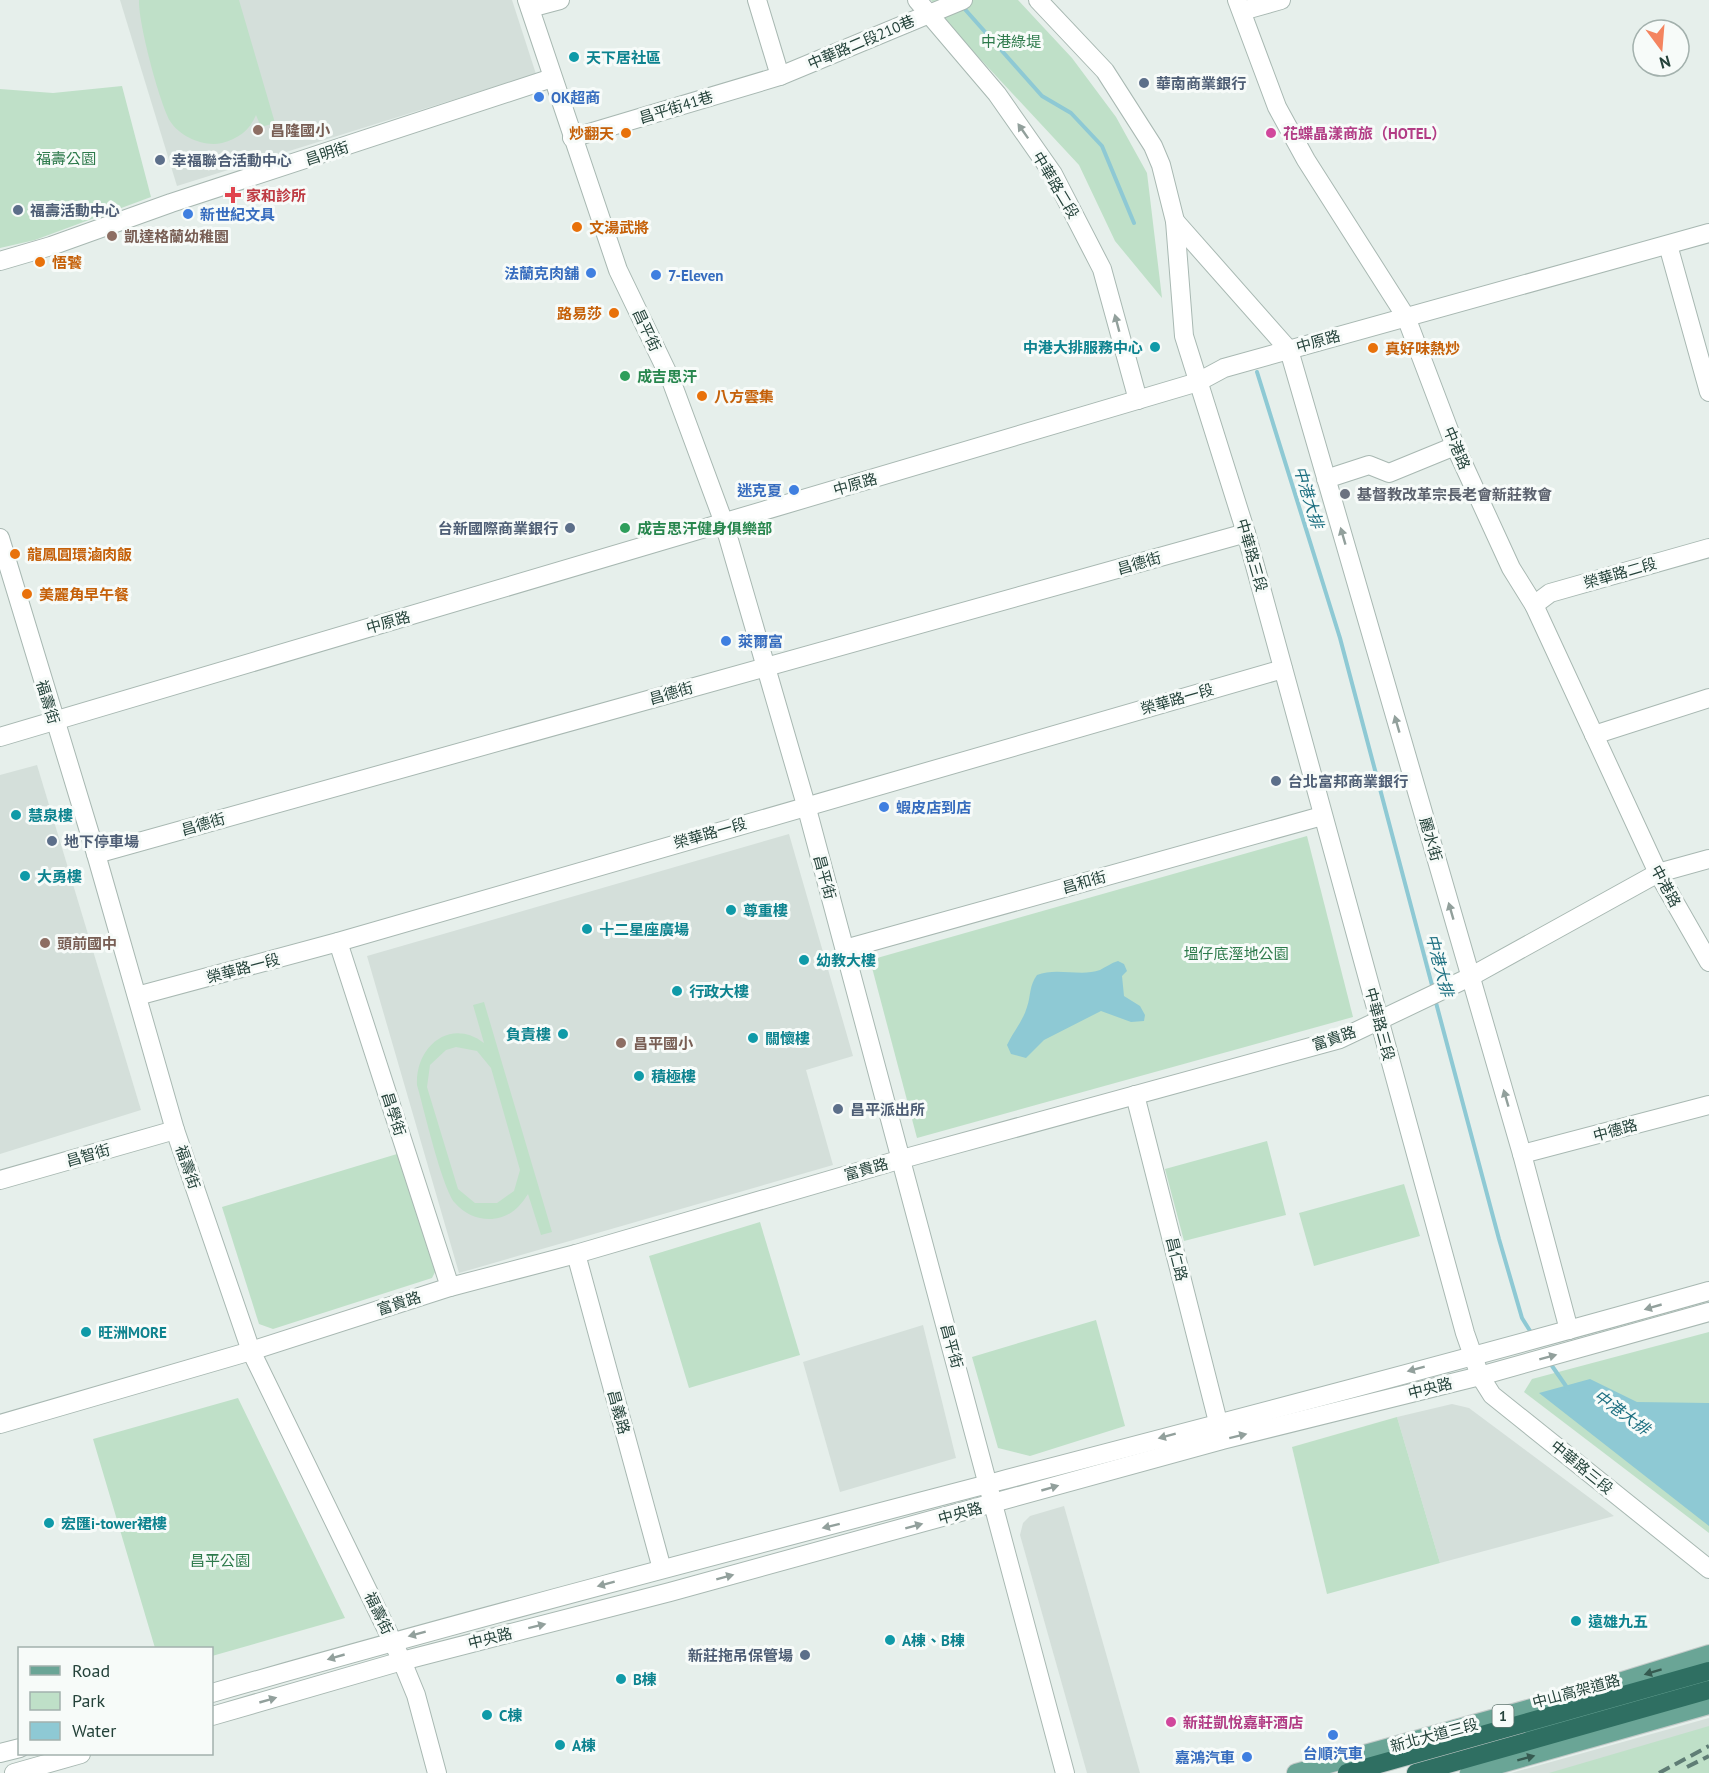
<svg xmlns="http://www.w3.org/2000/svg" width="1709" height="1773" font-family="'PT Sans','Noto Sans TC',sans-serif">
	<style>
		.built { fill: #d4dfda }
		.green { fill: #bfe0c8; fill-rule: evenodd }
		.water { fill: #8ec9d4 }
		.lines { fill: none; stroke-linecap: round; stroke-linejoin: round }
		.stream { stroke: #8ec9d4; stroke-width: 4 }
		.minor-casing { stroke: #a8b8b2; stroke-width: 20 }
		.major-casing { stroke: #c2cac8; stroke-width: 20 }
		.highway-casing { stroke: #c2cac8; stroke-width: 20 }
		.minor { stroke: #fff; stroke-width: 18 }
		.major { stroke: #6aa596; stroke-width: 18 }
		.highway { stroke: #2f6f62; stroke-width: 18 }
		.rail { stroke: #5f7d75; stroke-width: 4; stroke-dasharray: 12 6; stroke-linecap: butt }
		.oneway { fill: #92a09c }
		.oneway2 { fill: #365b51 }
		.culture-dot { fill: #0f9aa8; stroke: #f7fbf9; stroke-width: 2 }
		.service-dot { fill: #5c6f8a; stroke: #f7fbf9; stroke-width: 2 }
		.shop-dot { fill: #3f7fe0; stroke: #f7fbf9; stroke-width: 2 }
		.education-dot { fill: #8d6e63; stroke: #f7fbf9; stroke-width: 2 }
		.food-dot { fill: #e8710a; stroke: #f7fbf9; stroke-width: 2 }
		.hotel-dot { fill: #d1479c; stroke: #f7fbf9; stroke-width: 2 }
		.health-dot { fill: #e0444e; stroke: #f7fbf9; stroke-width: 2 }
		.leisure-dot { fill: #2e9e5b; stroke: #f7fbf9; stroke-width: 2 }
		.worship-dot { fill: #6b7280; stroke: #f7fbf9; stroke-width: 2 }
		.labels { text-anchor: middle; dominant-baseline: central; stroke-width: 6; stroke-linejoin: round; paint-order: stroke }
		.shield { fill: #f7fbf9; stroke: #637a73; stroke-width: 1.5 }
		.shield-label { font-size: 14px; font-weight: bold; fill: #24423a }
		.park-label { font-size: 15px; fill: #2d7a4b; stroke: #f7fbf9 }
		.street-label { font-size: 15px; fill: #24423a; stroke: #f7fbf9 }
		.culture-label { font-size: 15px; font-weight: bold; fill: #0d838f; stroke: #f7fbf9; text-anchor: start }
		.service-label { font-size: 15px; font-weight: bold; fill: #4e5e75; stroke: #f7fbf9; text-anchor: start }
		.shop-label { font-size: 15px; font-weight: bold; fill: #366cbe; stroke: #f7fbf9; text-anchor: start }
		.education-label { font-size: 15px; font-weight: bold; fill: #785e54; stroke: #f7fbf9; text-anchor: start }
		.food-label { font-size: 15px; font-weight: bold; fill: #c56008; stroke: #f7fbf9; text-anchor: start }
		.hotel-label { font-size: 15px; font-weight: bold; fill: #b23c85; stroke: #f7fbf9; text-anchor: start }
		.health-label { font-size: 15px; font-weight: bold; fill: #be3a42; stroke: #f7fbf9; text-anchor: start }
		.leisure-label { font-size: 15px; font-weight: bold; fill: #27864d; stroke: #f7fbf9; text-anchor: start }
		.worship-label { font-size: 15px; font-weight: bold; fill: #5b616d; stroke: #f7fbf9; text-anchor: start }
		.water-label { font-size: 16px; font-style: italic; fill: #1c6f80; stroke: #f7fbf9 }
	</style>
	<rect width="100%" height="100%" fill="#e6efeb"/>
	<g class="built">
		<path d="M120 0H512L536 74 177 186Z"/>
		<path d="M37 765 141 1110 0 1154V775Z"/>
		<path d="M789 834 853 1056 806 1070 833 1165 459 1273 367 956Z"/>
		<path d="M923 1325 956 1458 840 1492 803 1362Z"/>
		<path d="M1452 1404 1469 1408 1614 1516 1440 1563 1397 1417Z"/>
		<path d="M1064 1506 1140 1773H1087L1020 1535 1023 1523 1030 1516Z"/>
		<path d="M1709 1718V1773H1511Z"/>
	</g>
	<g class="green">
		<path d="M139 0H239L275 123 261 127 256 115C250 130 238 139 222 143 204 147 180 137 170 121 159 101 138 22 139 0Z"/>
		<path d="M931 0H1018L1072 58 1116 117 1147 173 1162 298 1115 241 1079 165 957 34Z"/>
		<path d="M122 86 151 197 35 240 0 248V89L53 93Z"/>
		<path d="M1307 836 1353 1017 917 1138 870 960Z"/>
		<path d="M484 1002 552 1232 541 1235 528 1194C519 1208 510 1217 492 1219 479 1220 464 1214 455 1203 442 1188 424 1109 417 1085 415 1047 450 1017 484 1043L473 1005ZM456 1047 477 1051 491 1068 520 1170 514 1191 497 1203H475L458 1189 427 1087 430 1065 446 1050Z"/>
		<path d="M1267 1141 1286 1215 1184 1241 1165 1169Z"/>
		<path d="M397 1154 436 1270 432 1278 273 1329 259 1324 222 1207Z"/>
		<path d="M1404 1184 1420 1236 1314 1266 1299 1213Z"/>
		<path d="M760 1222 800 1355 689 1388 649 1256Z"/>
		<path d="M1096 1320 1125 1426 1030 1456 998 1448 972 1357Z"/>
		<path d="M1709 1332V1533L1524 1392 1532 1379Z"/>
		<path d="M238 1398 345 1618 212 1656V1648H155L93 1439Z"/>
		<path d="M1397 1417 1440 1563 1327 1594 1292 1447Z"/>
		<path d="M1709 1726V1773H1549Z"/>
	</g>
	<g class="water">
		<path d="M1118 961 1124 964 1127 971 1122 976 1124 996 1140 1006 1145 1015 1144 1021 1131 1022 1101 1011 1044 1040 1026 1058 1011 1054 1007 1045C1013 1032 1023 1021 1027 1007 1031 995 1029 986 1037 975 1056 967 1081 977 1100 970 1106 967 1111 963 1118 961Z"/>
		<path d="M1590 1379 1637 1402 1709 1403V1526L1539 1393Z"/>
	</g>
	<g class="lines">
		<g class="stream">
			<path d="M962 6 1042 96 1071 113 1102 146 1134 223"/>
			<path d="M1257 372 1340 638 1433 989"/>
			<path d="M1435 999 1499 1239 1522 1318 1532 1334"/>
			<path d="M1550 1363 1568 1389"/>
		</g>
		<defs>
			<g id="minor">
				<path d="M527 0 618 270 671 380 724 523 806 805 1065 1773"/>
				<path d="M757 0 780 76"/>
				<path d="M917 0 997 94 1053 174 1102 269 1138 400"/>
				<path d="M1038 0 1105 71 1153 146 1161 165 1175 221 1184 336 1246 533 1465 1333 1480 1376 1492 1395 1709 1569"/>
				<path d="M1237 0 1277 107 1306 160 1406 317 1455 446 1511 568 1534 605 1658 873 1709 962"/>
				<path d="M530 8 560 0"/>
				<path d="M1242 11 1281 0"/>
				<path d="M572 138 780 76 963 0"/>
				<path d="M1175 221 1289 350 1522 1154 1569 1330"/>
				<path d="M1668 245 1709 392"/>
				<path d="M0 261 51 246 171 203 552 78"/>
				<path d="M1326 479 1369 465 1389 473 1455 446"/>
				<path d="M0 538 96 854 175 1130 251 1351 402 1661 416 1695 437 1773"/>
				<path d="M1534 605 1550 593 1709 548"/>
				<path d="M1594 735 1709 698"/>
				<path d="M0 737 1198 382 1224 368 1709 233"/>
				<path d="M96 854 1246 533"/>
				<path d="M338 942 450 1287"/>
				<path d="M845 949 1322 816"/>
				<path d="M137 996 338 942 1283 669"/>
				<path d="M1135 1095 1218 1422"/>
				<path d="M1522 1154 1709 1105"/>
				<path d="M0 1180 175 1130"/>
				<path d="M576 1254 662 1569"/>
				<path d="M0 1424 251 1351 450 1287 576 1254 902 1159 1340 1039 1470 977 1658 873 1709 859"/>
				<path d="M212 1693C708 1551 1212 1431 1709 1291"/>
				<path d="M212 1716 402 1661 670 1592 1222 1440 1480 1376 1709 1312"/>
				<path d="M0 1753 20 1748"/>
				<path d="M14 1773 81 1754"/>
			</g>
			<g id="major">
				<path d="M1534 1730 1709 1680"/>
				<path d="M1296 1773 1564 1699 1709 1654"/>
				<path d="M1469 1773 1709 1705"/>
			</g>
			<g id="highway">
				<path d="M1347 1773 1709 1671"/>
				<path d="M1416 1773 1709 1690"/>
			</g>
		</defs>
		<use href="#minor" class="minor-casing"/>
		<use href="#major" class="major-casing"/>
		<use href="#highway" class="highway-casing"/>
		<use href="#minor" class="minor"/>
		<use href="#major" class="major"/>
		<use href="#highway" class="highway"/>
		<g class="rail">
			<path d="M1687 1767 1709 1756"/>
			<path d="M1659 1773 1709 1746"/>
		</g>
	</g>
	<defs><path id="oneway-solid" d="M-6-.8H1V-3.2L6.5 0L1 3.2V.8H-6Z" transform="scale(1.5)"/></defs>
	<g class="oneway">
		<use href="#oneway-solid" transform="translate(1023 131) rotate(-125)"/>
		<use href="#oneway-solid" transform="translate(1117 323) rotate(-105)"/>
		<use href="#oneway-solid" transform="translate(1343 536) rotate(-106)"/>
		<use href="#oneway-solid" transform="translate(1397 724) rotate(-106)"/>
		<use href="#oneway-solid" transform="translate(1451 911) rotate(-106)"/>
		<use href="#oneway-solid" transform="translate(1506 1098) rotate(-106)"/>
		<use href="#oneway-solid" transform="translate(1653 1307) rotate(164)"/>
		<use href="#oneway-solid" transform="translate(1548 1357) rotate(-15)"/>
		<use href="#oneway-solid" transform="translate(1416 1369) rotate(165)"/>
		<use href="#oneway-solid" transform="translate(1167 1436) rotate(165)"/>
		<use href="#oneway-solid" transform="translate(1238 1436) rotate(-14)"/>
		<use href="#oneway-solid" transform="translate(1050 1488) rotate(-16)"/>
		<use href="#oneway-solid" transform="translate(831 1526) rotate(166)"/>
		<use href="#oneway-solid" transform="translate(914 1526) rotate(-15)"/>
		<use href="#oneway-solid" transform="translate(725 1577) rotate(-15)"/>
		<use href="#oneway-solid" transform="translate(606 1584) rotate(165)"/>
		<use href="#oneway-solid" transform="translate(537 1626) rotate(-14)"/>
		<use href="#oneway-solid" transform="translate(417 1634) rotate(165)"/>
		<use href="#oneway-solid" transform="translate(336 1657) rotate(164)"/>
		<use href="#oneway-solid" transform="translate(268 1700) rotate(-16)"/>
	</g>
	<g class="oneway2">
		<use href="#oneway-solid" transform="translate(1653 1672) rotate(163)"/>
		<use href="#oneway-solid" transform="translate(1526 1758) rotate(-15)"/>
	</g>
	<g class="culture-dot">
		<circle cx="574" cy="57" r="6"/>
		<circle cx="1155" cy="347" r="6"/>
		<circle cx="16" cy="815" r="6"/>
		<circle cx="25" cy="876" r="6"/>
		<circle cx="731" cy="910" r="6"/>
		<circle cx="587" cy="929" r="6"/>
		<circle cx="804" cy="960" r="6"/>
		<circle cx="677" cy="991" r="6"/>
		<circle cx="563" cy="1034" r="6"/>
		<circle cx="753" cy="1038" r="6"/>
		<circle cx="639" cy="1076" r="6"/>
		<circle cx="86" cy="1332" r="6"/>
		<circle cx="49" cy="1523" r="6"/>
		<circle cx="1576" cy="1621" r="6"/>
		<circle cx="890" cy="1640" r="6"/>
		<circle cx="621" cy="1679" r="6"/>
		<circle cx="487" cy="1715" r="6"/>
		<circle cx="560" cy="1745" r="6"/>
	</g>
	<g class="service-dot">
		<circle cx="1144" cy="83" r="6"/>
		<circle cx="160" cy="160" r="6"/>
		<circle cx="18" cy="210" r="6"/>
		<circle cx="570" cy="528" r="6"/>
		<circle cx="1276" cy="781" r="6"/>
		<circle cx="52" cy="841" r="6"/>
		<circle cx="838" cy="1109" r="6"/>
		<circle cx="805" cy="1655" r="6"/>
	</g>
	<g class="shop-dot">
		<circle cx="539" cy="97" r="6"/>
		<circle cx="188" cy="214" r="6"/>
		<circle cx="591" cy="273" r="6"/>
		<circle cx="656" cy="275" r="6"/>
		<circle cx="794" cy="490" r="6"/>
		<circle cx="726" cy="641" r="6"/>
		<circle cx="884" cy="807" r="6"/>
		<circle cx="1333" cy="1735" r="6"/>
		<circle cx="1247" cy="1757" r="6"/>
	</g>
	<g class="education-dot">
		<circle cx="258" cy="130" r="6"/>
		<circle cx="112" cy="236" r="6"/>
		<circle cx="45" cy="943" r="6"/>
		<circle cx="621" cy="1043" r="6"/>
	</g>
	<g class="food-dot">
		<circle cx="626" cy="133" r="6"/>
		<circle cx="577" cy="227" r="6"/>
		<circle cx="40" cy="262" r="6"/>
		<circle cx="614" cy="313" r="6"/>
		<circle cx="1373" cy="348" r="6"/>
		<circle cx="702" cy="396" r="6"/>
		<circle cx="15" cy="554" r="6"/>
		<circle cx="27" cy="594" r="6"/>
	</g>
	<g class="hotel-dot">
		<circle cx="1271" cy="133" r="6"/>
		<circle cx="1171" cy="1722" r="6"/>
	</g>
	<path class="health-dot" d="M230 186h6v6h6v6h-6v6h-6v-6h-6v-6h6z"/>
	<g class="leisure-dot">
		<circle cx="625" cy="376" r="6"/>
		<circle cx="625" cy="528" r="6"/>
	</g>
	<circle class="worship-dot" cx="1345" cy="494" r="6"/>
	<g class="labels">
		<rect class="shield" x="1492.5" y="1705" width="21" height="22" rx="4.5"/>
		<g class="shield-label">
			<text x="1503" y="1716">1</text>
		</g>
		<g class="park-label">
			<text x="1011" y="41">中港綠堤</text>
			<text x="66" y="158">福壽公園</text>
			<text x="1236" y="953">塭仔底溼地公園</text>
			<text x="220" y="1560">昌平公園</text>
		</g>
		<g class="street-label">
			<text transform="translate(861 42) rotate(-23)">中華路二段210巷</text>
			<text transform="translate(676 107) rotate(-17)">昌平街41巷</text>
			<text transform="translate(327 153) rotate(-18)">昌明街</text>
			<text transform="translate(1056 185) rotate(59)">中華路二段</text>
			<text transform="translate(647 330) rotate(65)">昌平街</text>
			<text transform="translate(1318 341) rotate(-16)">中原路</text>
			<text transform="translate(1457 448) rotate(67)">中港路</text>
			<text transform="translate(855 484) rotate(-16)">中原路</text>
			<text transform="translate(1252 555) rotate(74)">中華路三段</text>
			<text transform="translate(1139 563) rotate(-16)">昌德街</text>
			<text transform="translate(1620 573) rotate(-16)">榮華路二段</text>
			<text transform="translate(388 622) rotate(-16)">中原路</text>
			<text transform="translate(671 693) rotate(-16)">昌德街</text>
			<text transform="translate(1177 699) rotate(-16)">榮華路一段</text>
			<text transform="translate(48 702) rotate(73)">福壽街</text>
			<text transform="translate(203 824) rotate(-16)">昌德街</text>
			<text transform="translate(710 833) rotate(-16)">榮華路一段</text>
			<text transform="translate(1431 839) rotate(74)">麗水街</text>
			<text transform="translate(825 877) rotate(75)">昌平街</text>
			<text transform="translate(1084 882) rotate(-16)">昌和街</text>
			<text transform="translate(1666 886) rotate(62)">中港路</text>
			<text transform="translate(243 968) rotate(-15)">榮華路一段</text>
			<text transform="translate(1380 1024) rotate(75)">中華路三段</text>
			<text transform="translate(1334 1038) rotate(-19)">富貴路</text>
			<text transform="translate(394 1114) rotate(72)">昌學街</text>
			<text transform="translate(1615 1130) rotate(-15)">中德路</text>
			<text transform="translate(88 1155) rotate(-16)">昌智街</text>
			<text transform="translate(188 1167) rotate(71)">福壽街</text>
			<text transform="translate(866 1169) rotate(-16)">富貴路</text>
			<text transform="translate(1177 1259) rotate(76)">昌仁路</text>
			<text transform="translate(399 1303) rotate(-18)">富貴路</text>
			<text transform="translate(952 1346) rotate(75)">昌平街</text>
			<text transform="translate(1430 1388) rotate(-14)">中央路</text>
			<text transform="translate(619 1412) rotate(75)">昌義路</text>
			<text transform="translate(1582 1467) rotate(39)">中華路三段</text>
			<text transform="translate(960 1513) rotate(-15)">中央路</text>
			<text transform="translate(379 1613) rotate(64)">福壽街</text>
			<text transform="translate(490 1638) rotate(-14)">中央路</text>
			<text transform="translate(1576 1691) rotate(-15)">中山高架道路</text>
			<text transform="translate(1434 1735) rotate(-15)">新北大道三段</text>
		</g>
		<g class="culture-label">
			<text x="586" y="57">天下居社區</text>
			<text x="1143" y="347" text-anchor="end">中港大排服務中心</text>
			<text x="28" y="815">慧泉樓</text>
			<text x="37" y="876">大勇樓</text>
			<text x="743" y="910">尊重樓</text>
			<text x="599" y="929">十二星座廣場</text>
			<text x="816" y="960">幼教大樓</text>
			<text x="689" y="991">行政大樓</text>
			<text x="551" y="1034" text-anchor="end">負責樓</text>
			<text x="765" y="1038">關懷樓</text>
			<text x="651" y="1076">積極樓</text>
			<text x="98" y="1332">旺洲MORE</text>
			<text x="61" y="1523">宏匯i-tower裙樓</text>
			<text x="1588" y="1621">遠雄九五</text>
			<text x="902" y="1640">A棟、B棟</text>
			<text x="633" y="1679">B棟</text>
			<text x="499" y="1715">C棟</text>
			<text x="572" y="1745">A棟</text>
		</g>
		<g class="service-label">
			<text x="1156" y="83">華南商業銀行</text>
			<text x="172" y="160">幸福聯合活動中心</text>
			<text x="30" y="210">福壽活動中心</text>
			<text x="558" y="528" text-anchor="end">台新國際商業銀行</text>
			<text x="1288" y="781">台北富邦商業銀行</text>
			<text x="64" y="841">地下停車場</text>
			<text x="850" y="1109">昌平派出所</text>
			<text x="793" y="1655" text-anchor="end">新莊拖吊保管場</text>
		</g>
		<g class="shop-label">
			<text x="551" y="97">OK超商</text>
			<text x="200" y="214">新世紀文具</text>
			<text x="579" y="273" text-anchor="end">法蘭克肉舖</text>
			<text x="668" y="275">7-Eleven</text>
			<text x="782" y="490" text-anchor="end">迷克夏</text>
			<text x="738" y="641">萊爾富</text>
			<text x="896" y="807">蝦皮店到店</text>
			<text x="1333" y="1753" text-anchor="middle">台順汽車</text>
			<text x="1235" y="1757" text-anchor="end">嘉鴻汽車</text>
		</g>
		<g class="education-label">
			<text x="270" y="130">昌隆國小</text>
			<text x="124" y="236">凱達格蘭幼稚園</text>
			<text x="57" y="943">頭前國中</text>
			<text x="633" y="1043">昌平國小</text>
		</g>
		<g class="food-label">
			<text x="614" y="133" text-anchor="end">炒翻天</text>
			<text x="589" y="227">文湯武將</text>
			<text x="52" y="262">悟饕</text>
			<text x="602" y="313" text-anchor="end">路易莎</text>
			<text x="1385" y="348">真好味熱炒</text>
			<text x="714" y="396">八方雲集</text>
			<text x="27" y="554">龍鳳圓環滷肉飯</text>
			<text x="39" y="594">美麗角早午餐</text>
		</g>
		<g class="hotel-label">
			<text x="1283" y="133">花蝶晶漾商旅（HOTEL）</text>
			<text x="1183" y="1722">新莊凱悅嘉軒酒店</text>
		</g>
		<g class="health-label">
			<text x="246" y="195">家和診所</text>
		</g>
		<g class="leisure-label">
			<text x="637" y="376">成吉思汗</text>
			<text x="637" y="528">成吉思汗健身俱樂部</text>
		</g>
		<g class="worship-label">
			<text x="1357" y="494">基督教改革宗長老會新莊教會</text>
		</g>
		<g class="water-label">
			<text transform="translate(1309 497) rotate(73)">中港大排</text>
			<text transform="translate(1440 965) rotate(75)">中港大排</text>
			<text transform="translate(1622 1412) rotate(36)">中港大排</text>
		</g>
	</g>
	<rect x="18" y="1647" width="195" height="108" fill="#f7fbf9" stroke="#a3b1ad" stroke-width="1.5"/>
	<rect x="30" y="1666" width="30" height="9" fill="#6aa596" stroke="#a3b1ad" stroke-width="1.5"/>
	<text x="72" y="1677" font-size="18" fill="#24423a">Road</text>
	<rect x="30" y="1692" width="30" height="18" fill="#bfe0c8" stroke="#a3b1ad" stroke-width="1.5"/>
	<text x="72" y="1707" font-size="18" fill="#24423a">Park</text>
	<rect x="30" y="1722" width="30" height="18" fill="#8ec9d4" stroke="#a3b1ad" stroke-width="1.5"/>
	<text x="72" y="1737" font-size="18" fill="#24423a">Water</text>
	<g transform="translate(1661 48) rotate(164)"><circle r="28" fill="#f7fbf9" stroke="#a3b1ad" stroke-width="1.5"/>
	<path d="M0-4.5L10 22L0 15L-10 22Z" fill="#f4845f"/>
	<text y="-9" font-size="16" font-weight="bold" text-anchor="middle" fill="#24423a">N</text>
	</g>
</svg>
